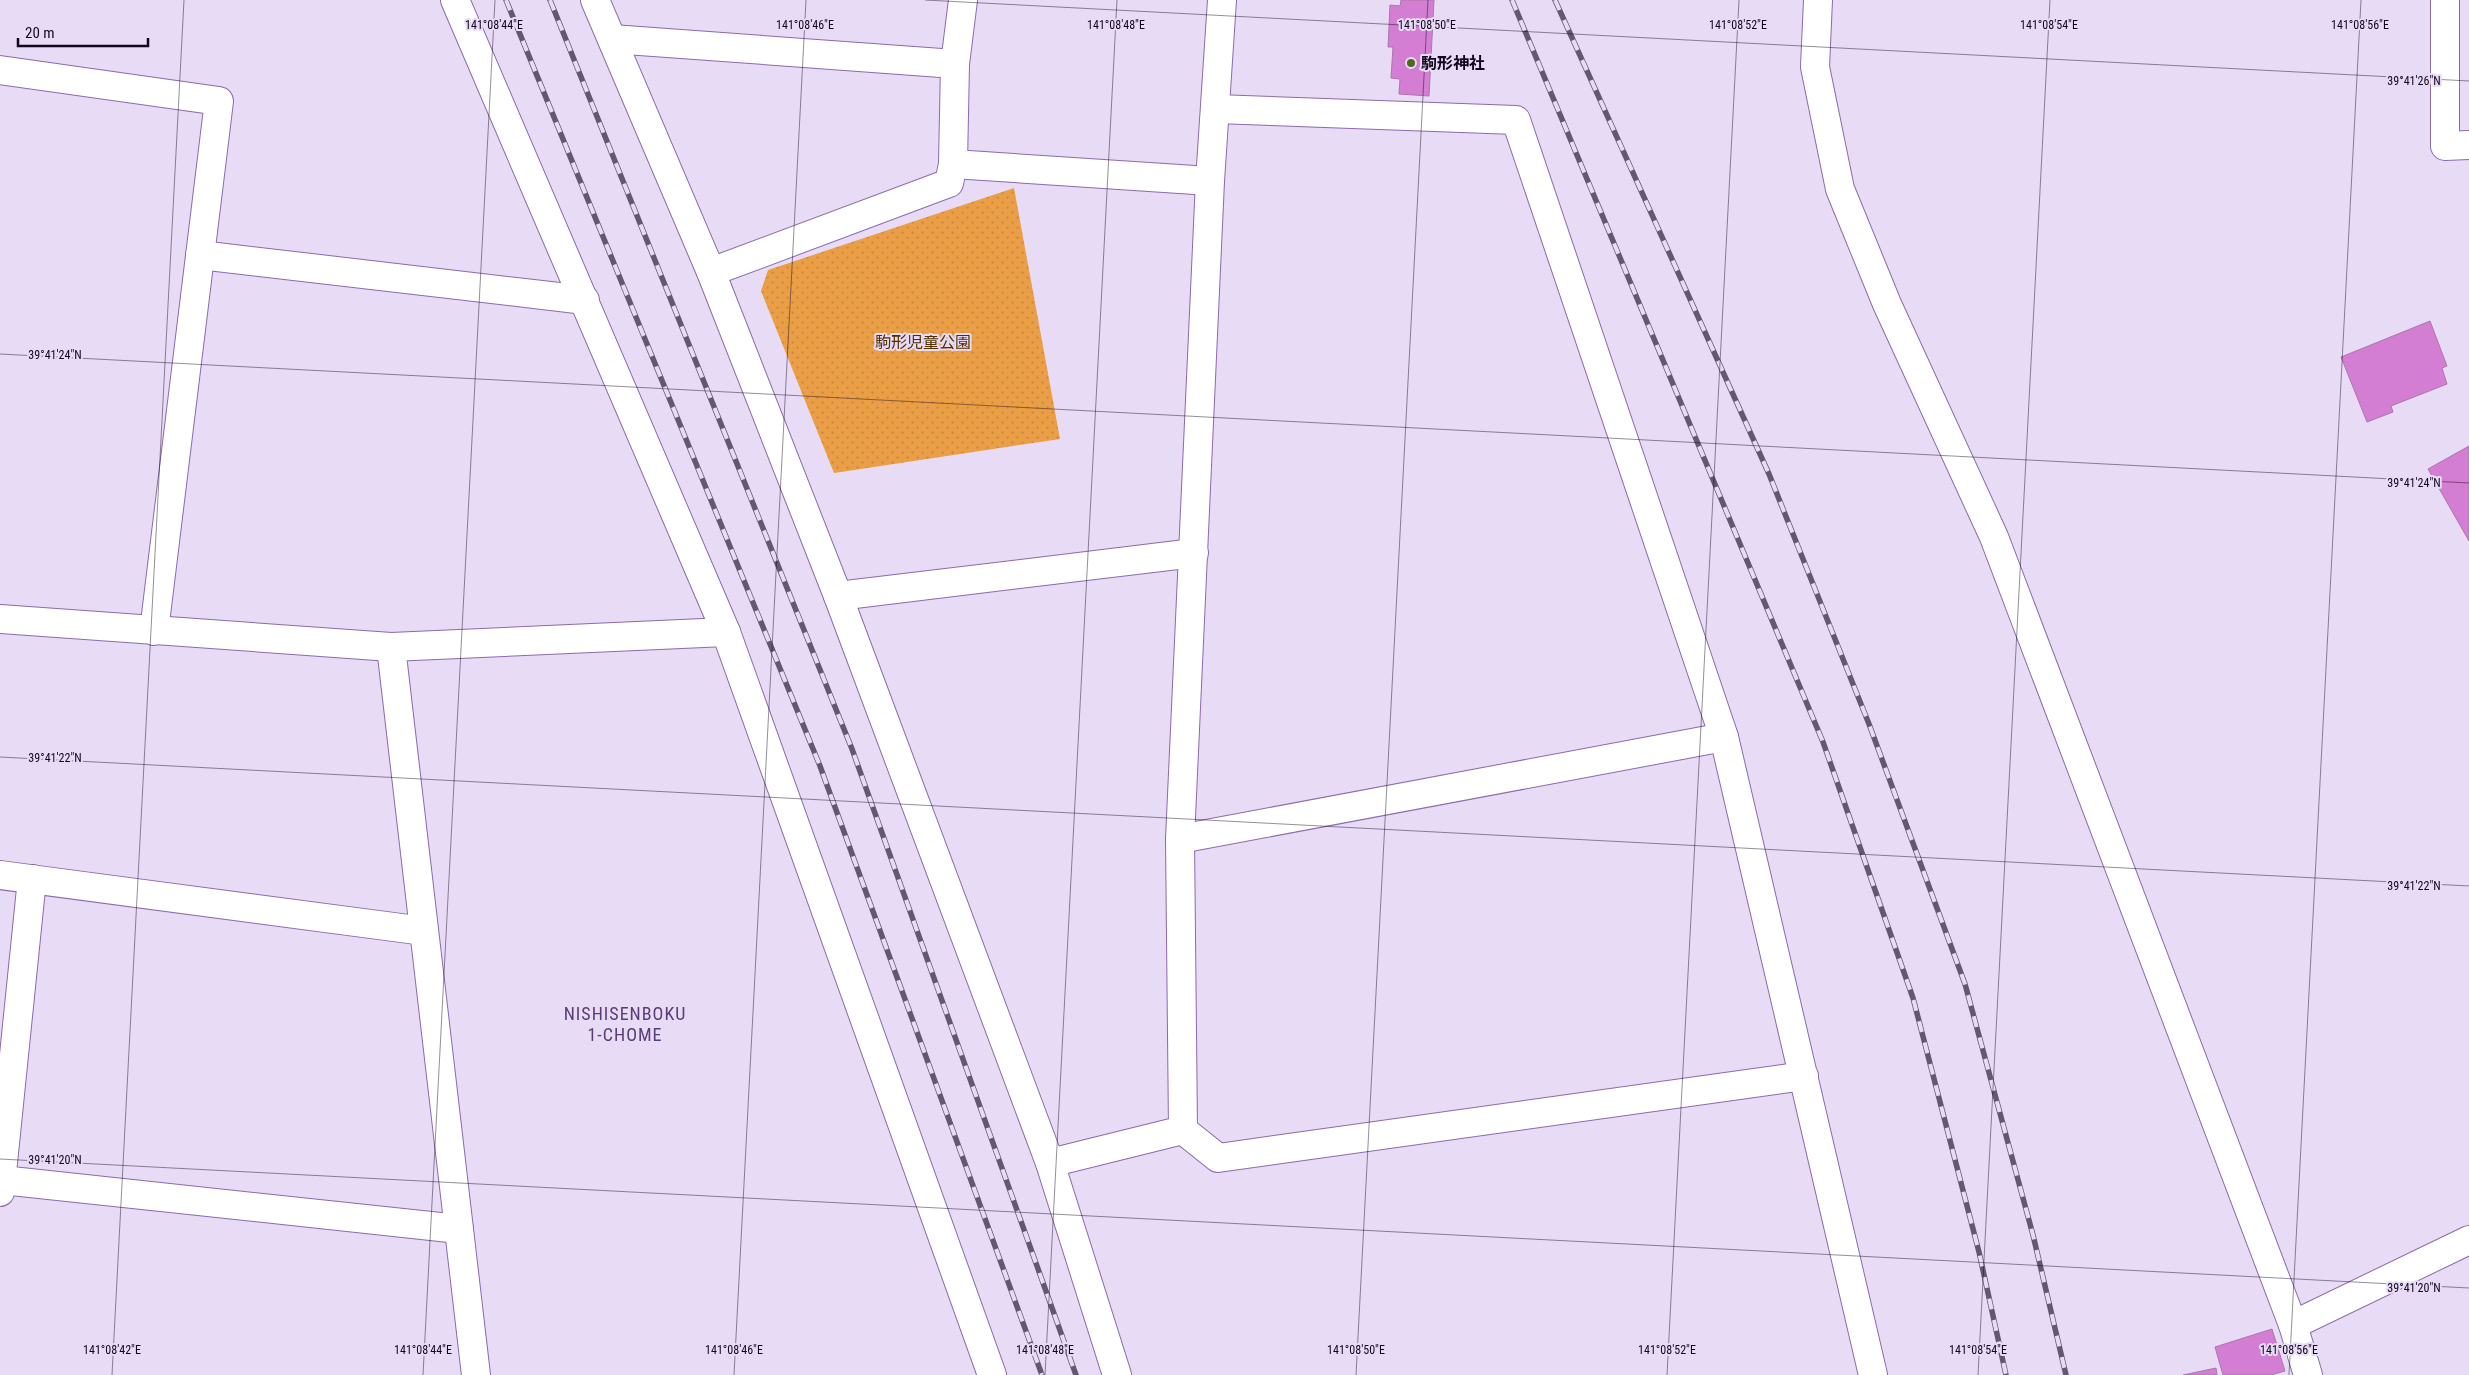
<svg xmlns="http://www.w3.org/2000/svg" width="2469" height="1375" font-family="'Roboto Condensed','Noto Sans JP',sans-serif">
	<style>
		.park { fill: url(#park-dots) }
		.building { fill: #d37dd3; stroke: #ac76ac }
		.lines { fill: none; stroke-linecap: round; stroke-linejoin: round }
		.minor-casing { stroke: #8a6ba9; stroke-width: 30 }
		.minor { stroke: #fff; stroke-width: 28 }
		.rail-casing { stroke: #645870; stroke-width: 5.5 }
		.rail { stroke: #e8dbf6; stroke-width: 4; stroke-dasharray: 11; stroke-linecap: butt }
		.ticks { fill: none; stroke: #12061d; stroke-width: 1; stroke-opacity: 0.45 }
		.poi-dot { fill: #4f6a1c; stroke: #e8dbf6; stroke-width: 2 }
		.labels { text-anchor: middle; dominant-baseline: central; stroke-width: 4; stroke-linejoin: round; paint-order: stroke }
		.poi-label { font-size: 16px; font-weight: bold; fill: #12061d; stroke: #e8dbf6; text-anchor: start }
		.park-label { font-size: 16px; fill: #4f2e02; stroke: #e8dbf6 }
		.neighbourhood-label { font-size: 18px; letter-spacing: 1px; fill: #5a3c76; stroke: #e8dbf6 }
		.ticks-label { font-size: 12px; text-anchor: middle; fill: #12061d; stroke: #e8dbf6; stroke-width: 4; stroke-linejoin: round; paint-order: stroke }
	</style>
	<defs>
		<pattern id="park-dots" width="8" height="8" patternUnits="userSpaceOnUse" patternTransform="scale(1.25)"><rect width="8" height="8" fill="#ea9e46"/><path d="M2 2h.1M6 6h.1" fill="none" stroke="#c8873d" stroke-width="1.8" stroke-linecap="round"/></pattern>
	</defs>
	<rect width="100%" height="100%" fill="#e8dbf6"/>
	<path class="park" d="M1014 188 1060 439 834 473 761 291 768 270Z"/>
	<g class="building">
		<path d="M1401 0H1434L1429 96 1399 94 1400 79 1391 78 1393 47H1388L1390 5 1400 6Z"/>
		<path d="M2430 321 2447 366 2442 368 2447 384 2391 406 2393 412 2367 422 2341 357Z"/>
		<path d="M2469 446V541L2428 469Z"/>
		<path d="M2272 1329 2285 1371 2271 1375H2223L2215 1347Z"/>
		<path d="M2216 1368 2217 1375H2183Z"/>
	</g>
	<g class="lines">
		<defs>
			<g id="minor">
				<path d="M455 0 726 632 992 1375"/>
				<path d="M595 0 711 272 838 596 1050 1163 1117 1375"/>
				<path d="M1818 0 1815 67 1840 189 1887 304 1994 537 2293 1325 2308 1375"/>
				<path d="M2445 0V146L2469 145"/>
				<path d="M612 39 955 64"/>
				<path d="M0 70 219 101 154 631"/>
				<path d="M1216 109 1516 120 1724 737 1873 1375"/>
				<path d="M953 164 1210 181"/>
				<path d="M200 255 585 300"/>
				<path d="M711 272 949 183 953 164 955 64 963 0"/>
				<path d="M838 596 1194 553"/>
				<path d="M0 619 391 647"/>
				<path d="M1180 839 1724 737"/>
				<path d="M0 875 424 931"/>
				<path d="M1183 1130 1218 1158 1804 1076"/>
				<path d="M1050 1163 1183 1130 1180 839 1210 181 1222 0"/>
				<path d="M2 1180 459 1229"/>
				<path d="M0 1192 32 879"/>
				<path d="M2293 1325 2469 1240"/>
				<path d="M476 1375 391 647 726 632"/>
			</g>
		</defs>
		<use href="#minor" class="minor-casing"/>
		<use href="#minor" class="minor"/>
		<defs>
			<g id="rail">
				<path d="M506 0 820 766 1042 1375"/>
				<path d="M550 0 852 749 1076 1375"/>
				<path d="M1512 0 1823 742 1913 998 1979 1252 2006 1375"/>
				<path d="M1555 0 1769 474 1869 724 1965 984 2033 1235 2066 1375"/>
			</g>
		</defs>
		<use href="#rail" class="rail-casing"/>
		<use href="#rail" class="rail"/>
	</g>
	<path class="ticks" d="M925 0 2469 81M0 354 2469 483M0 757 2469 886M0 1159 2469 1288M112 1375 184 0M423 1375 495 0M734 1375 806 0M1045 1375 1117 0M1356 1375 1428 0M1667 1375 1739 0M1978 1375 2050 0M2289 1375 2361 0"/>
	<circle class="poi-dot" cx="1411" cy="63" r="5"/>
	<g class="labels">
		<g class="poi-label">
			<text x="1421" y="63">駒形神社</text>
		</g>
		<g class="park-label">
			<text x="923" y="342">駒形児童公園</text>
		</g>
		<g class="neighbourhood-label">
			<text x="625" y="1013">NISHISENBOKU<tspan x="625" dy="21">1-CHOME</tspan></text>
		</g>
	</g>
	<g class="ticks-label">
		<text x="494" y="29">141°08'44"E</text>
		<text x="805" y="29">141°08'46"E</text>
		<text x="1116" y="29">141°08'48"E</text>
		<text x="1427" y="29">141°08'50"E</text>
		<text x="1738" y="29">141°08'52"E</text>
		<text x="2049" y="29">141°08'54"E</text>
		<text x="2360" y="29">141°08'56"E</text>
		<text x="2414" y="85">39°41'26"N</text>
		<text x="55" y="359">39°41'24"N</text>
		<text x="2414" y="487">39°41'24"N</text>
		<text x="55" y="762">39°41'22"N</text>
		<text x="2414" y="890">39°41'22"N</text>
		<text x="55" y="1164">39°41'20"N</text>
		<text x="2414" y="1292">39°41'20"N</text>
		<text x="112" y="1354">141°08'42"E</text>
		<text x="423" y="1354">141°08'44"E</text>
		<text x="734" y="1354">141°08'46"E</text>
		<text x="1045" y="1354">141°08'48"E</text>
		<text x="1356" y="1354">141°08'50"E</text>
		<text x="1667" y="1354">141°08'52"E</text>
		<text x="1978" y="1354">141°08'54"E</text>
		<text x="2289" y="1354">141°08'56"E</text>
	</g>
	<path d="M18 38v8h130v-8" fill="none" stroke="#12061d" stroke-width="2.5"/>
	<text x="25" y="38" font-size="15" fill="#12061d" stroke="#e8dbf6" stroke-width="4" paint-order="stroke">20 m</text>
</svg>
